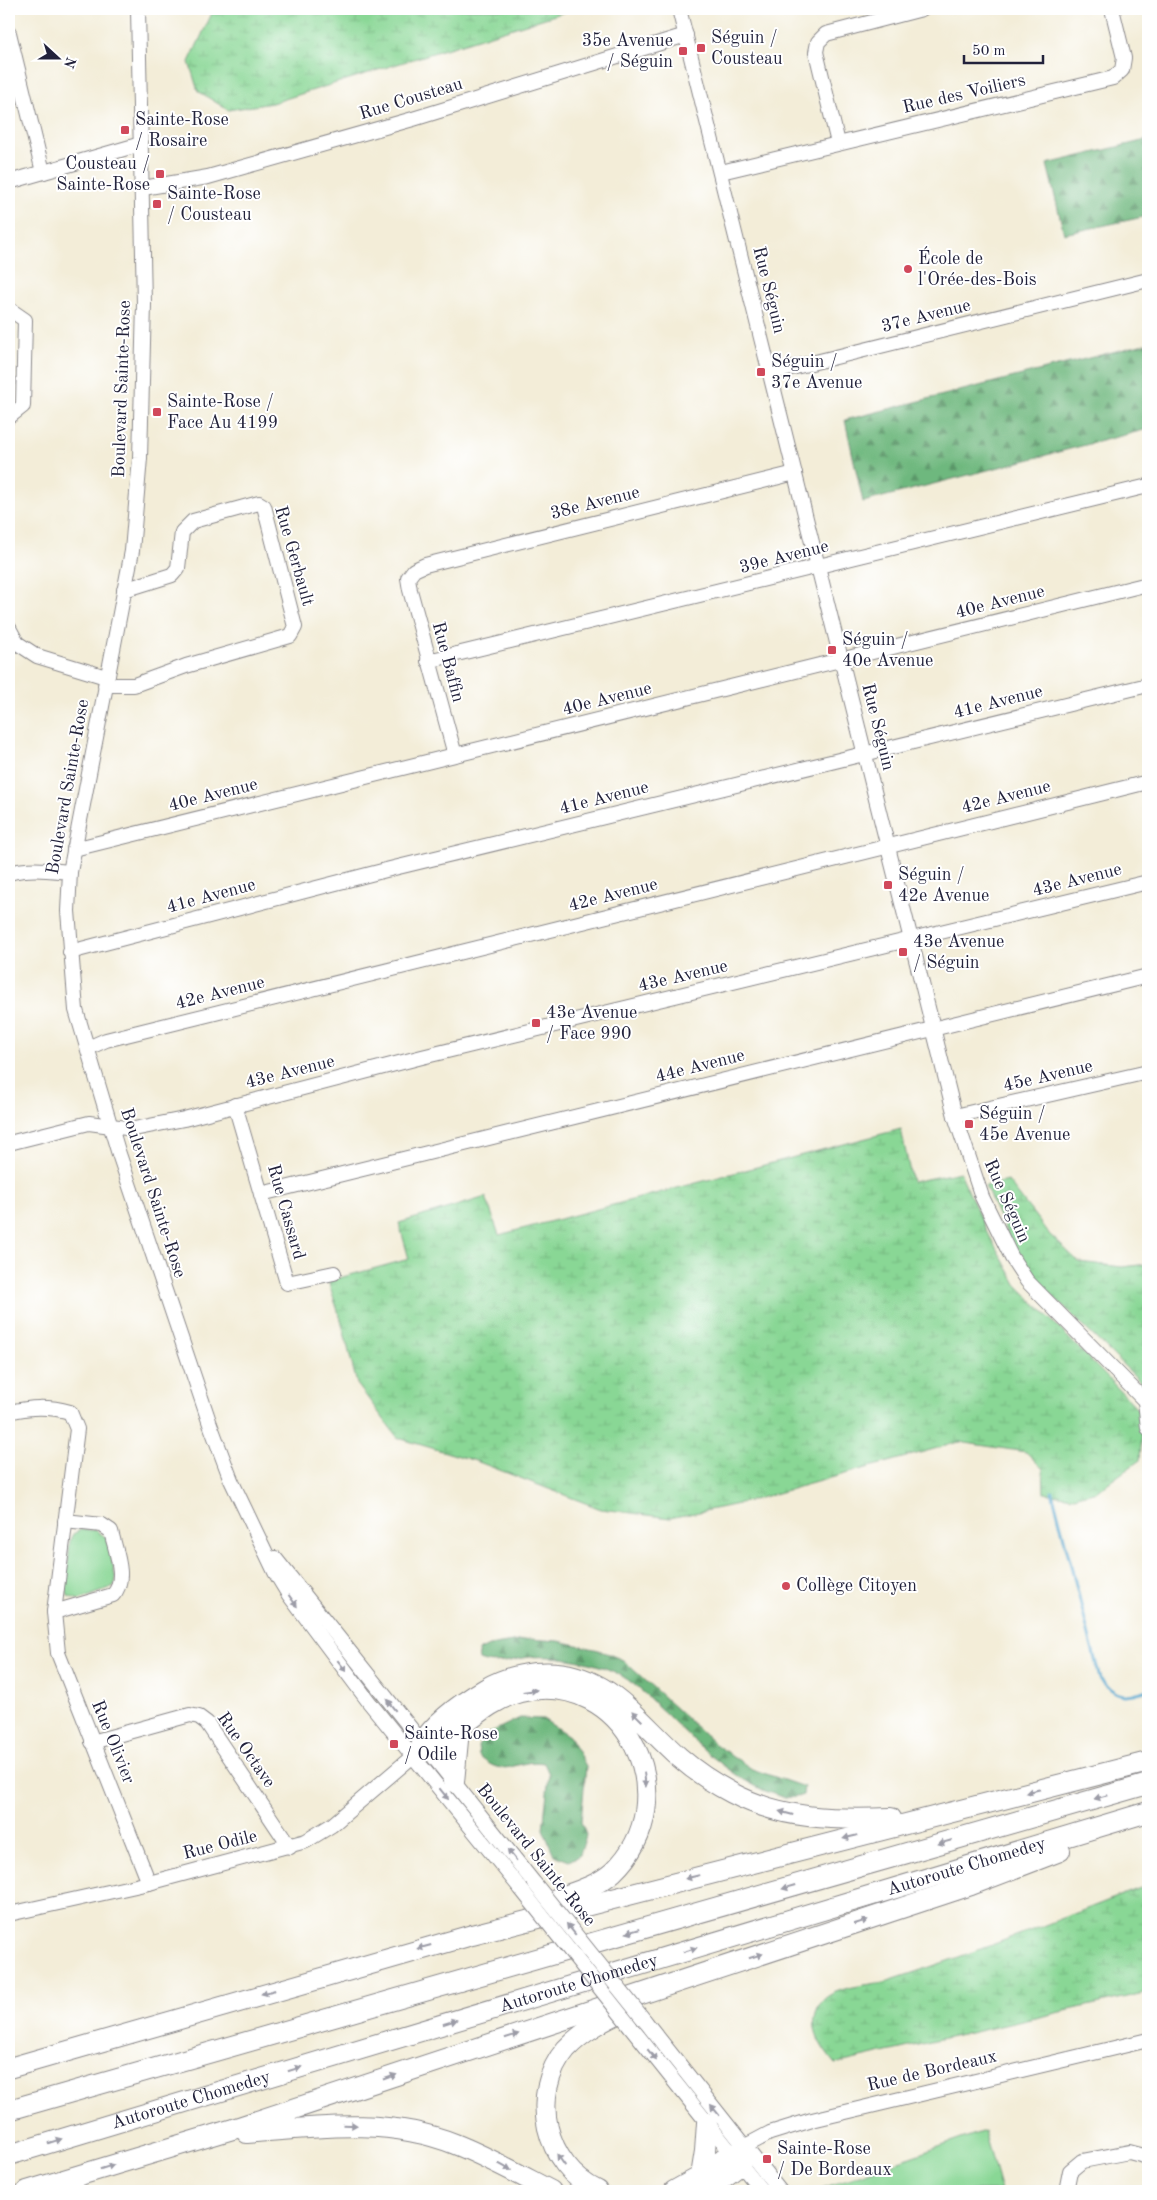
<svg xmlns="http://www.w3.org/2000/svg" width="1157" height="2200" font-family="'Old Standard TT',serif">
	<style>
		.green { fill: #89d795; stroke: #567c68 }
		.forest { fill: url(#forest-firs); stroke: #486d5c }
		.wetland { fill: url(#wetland-marsh); stroke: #567c68 }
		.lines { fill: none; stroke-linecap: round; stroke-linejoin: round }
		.stream { stroke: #51a5cd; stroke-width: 3 }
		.minor-casing { stroke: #8a888a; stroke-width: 16 }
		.highway-casing { stroke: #8a888a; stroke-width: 22 }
		.minor { stroke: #fff; stroke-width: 14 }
		.highway { stroke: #fff; stroke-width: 20 }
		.minor-bridge-casing { stroke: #8a888a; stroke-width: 16; stroke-linecap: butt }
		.minor-bridge { stroke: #fff; stroke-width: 14 }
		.oneway { fill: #9c9ca7 }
		.poi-dot { fill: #d1495b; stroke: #fff; stroke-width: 2 }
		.labels { text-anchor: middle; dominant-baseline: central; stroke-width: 4; stroke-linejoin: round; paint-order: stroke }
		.poi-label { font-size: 18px; fill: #22223b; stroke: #fff; text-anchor: start }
		.street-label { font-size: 18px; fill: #22223b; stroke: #fff }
	</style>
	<defs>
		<pattern id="forest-firs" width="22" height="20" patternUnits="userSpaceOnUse" patternTransform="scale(1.25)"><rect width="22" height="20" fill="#6eb87e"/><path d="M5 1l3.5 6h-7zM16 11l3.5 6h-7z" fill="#5a9568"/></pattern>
		<pattern id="wetland-marsh" width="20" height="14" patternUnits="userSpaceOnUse" patternTransform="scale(1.25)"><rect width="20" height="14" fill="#89d795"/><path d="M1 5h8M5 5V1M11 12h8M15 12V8" fill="none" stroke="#76b881"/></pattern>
	</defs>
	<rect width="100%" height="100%" fill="#fff"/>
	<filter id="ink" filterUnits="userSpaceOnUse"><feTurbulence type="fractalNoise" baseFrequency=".02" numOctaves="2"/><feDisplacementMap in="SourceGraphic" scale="10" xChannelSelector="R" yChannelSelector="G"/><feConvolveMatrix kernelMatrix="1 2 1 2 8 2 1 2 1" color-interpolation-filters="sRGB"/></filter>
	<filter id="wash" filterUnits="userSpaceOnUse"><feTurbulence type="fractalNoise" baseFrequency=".0096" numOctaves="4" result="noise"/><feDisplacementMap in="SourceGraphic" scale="20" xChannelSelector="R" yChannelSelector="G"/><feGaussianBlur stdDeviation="1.12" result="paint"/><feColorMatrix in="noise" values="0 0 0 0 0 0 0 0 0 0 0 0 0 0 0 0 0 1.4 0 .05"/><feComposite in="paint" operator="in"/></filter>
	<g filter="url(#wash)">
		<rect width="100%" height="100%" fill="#f3edd8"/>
		<g class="green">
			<path d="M80 1530H95L107 1538 116 1580 114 1587 79 1600 68 1596 66 1588 70 1540 73 1534Z"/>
			<path d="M984 2131 1001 2191H814Z"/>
		</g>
		<g class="forest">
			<path d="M1148 136V216L1064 234 1047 164 1146 140Z"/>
			<path d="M1148 343V429L863 502 845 420Z"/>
			<path d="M530 1639 559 1641 599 1650 623 1660 715 1744 752 1769 804 1787 803 1795C789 1801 776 1795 763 1790 725 1772 696 1743 665 1713 652 1701 638 1686 622 1676 599 1662 557 1655 530 1657 513 1659 496 1667 479 1660L478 1651 489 1646Z"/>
			<path d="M520 1718 543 1719 569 1736 586 1766 581 1822 586 1835 580 1855 569 1861 554 1855 543 1829 549 1774 544 1763C514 1758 506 1781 479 1756L478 1746 489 1733Z"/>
		</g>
		<g class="wetland">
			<path d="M214 9H574L272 103 228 110 198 91 189 62Z"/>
			<path d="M901 1129 912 1182 960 1172 984 1226 1016 1284 1143 1414 1140 1460 1097 1491 1074 1497 1044 1493 1043 1469 1026 1452 959 1442 738 1504 670 1518 601 1509 476 1461 398 1438 357 1384 341 1320 328 1281 409 1259 399 1223 486 1197 499 1235Z"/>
			<path d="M1008 1181 1049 1234 1079 1262 1122 1267 1148 1264V1389L1033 1277 1012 1245 985 1186Z"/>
			<path d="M1148 1885V1992L835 2064C820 2046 806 2026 821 2003 833 1985 872 1986 891 1980 978 1952 1063 1918 1148 1885Z"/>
		</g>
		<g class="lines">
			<path class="stream" d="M1052 1491 1100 1679C1118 1699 1124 1697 1148 1690"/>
		</g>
	</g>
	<g filter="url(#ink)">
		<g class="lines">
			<defs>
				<g id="minor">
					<path d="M138 9 144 304 140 458 132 551 70 872 68 911 76 1010 118 1151 210 1424 231 1480 275 1572 289 1595 369 1702 521 1889"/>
					<path d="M679 9 955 1116 982 1197 1012 1258 1027 1281 1148 1404"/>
					<path d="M9 33 43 172"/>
					<path d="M838 143 816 52 818 42 826 34 922 9"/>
					<path d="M721 172 1113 78 1122 70 1124 58 1112 9"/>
					<path d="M9 182 141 144"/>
					<path d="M143 188 208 177 413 119 686 35"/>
					<path d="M9 309 25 320 23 406 9 417"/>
					<path d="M771 373 1148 280"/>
					<path d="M9 628 17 643 37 656 106 677"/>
					<path d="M428 661 1148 486"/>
					<path d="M105 685H134L186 666 290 636 295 627 264 506 259 503 193 521 182 532 178 568 172 575 124 590"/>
					<path d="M455 755 410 590 408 578 414 570 425 565 795 473"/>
					<path d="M74 849 1148 584"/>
					<path d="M9 873C30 867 48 870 70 872"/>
					<path d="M70 952 390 869 1148 685"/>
					<path d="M88 1048 106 1040 1148 782"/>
					<path d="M235 1105 287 1283 334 1273"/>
					<path d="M955 1116 1148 1072"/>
					<path d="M9 1143 89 1123 134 1129 184 1119 422 1057 1148 882"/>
					<path d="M261 1194 1148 976"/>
					<path d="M1145 1401 1148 1428"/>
					<path d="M9 1412C31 1407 48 1406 70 1412L77 1429 54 1612 58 1653 149 1883"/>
					<path d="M275 1558 535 1884"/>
					<path d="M54 1612 113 1595C128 1579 115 1550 111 1531L102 1525 65 1521"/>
					<path d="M92 1742 190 1715 199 1717 207 1723 290 1847"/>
					<path d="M9 1914 149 1883 306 1841 332 1825 413 1756 417 1750"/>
					<path d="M645 2021 780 2191"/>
					<path d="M630 2026 762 2191"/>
					<path d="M738 2150 770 2133 812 2120 1148 2040"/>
					<path d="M1066 2191 1070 2171 1082 2161 1129 2152 1148 2157"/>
				</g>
				<g id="highway">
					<path d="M422 1743C435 1722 463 1702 485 1689 500 1680 517 1675 535 1673 603 1666 634 1717 679 1757 695 1771 713 1783 732 1793 783 1820 836 1820 891 1818"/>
					<path d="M428 1750C460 1733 484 1701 520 1692 625 1667 689 1800 613 1872 595 1888 570 1893 548 1902"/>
					<path d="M454 1782 459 1730"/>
					<path d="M9 2068 472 1935 1148 1762"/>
					<path d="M9 2110 1148 1784"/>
					<path d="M247 2133C317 2127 387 2117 455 2144 488 2157 520 2175 551 2191"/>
					<path id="s1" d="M9 2155 1148 1812"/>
					<path d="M701 2176 705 2151 707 2123"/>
					<path d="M27 2191 233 2129 971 1885 1060 1851"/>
					<path d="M598 2191C545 2166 528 2094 566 2049 583 2031 604 2020 626 2010"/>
					<path d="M674 2191 701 2176 730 2153"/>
					<path d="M706 2191 740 2165 745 2148"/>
				</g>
			</defs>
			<use href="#minor" class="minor-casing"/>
			<use href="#highway" class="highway-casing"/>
			<use href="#minor" class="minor"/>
			<use href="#highway" class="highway"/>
			<defs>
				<g id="minor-bridge">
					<path d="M535 1884 645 2021"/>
					<path d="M521 1889 630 2026"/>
				</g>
			</defs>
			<use href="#minor-bridge" class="minor-bridge-casing"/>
			<use href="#minor-bridge" class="minor-bridge"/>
		</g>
		<defs><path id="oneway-solid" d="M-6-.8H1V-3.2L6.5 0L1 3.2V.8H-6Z" transform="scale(1.25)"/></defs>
		<g class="oneway">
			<use href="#oneway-solid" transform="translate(293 1601) rotate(54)"/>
			<use href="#oneway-solid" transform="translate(342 1666) rotate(52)"/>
			<use href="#oneway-solid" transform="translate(530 1691) rotate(-8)"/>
			<use href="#oneway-solid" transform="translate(391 1705) rotate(-128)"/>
			<use href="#oneway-solid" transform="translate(637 1716) rotate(-135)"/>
			<use href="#oneway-solid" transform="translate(645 1780) rotate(83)"/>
			<use href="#oneway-solid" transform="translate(1033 1791) rotate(166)"/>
			<use href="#oneway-solid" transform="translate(444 1794) rotate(51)"/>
			<use href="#oneway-solid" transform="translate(1101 1797) rotate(164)"/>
			<use href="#oneway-solid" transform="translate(786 1813) rotate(-165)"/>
			<use href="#oneway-solid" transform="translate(850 1837) rotate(166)"/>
			<use href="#oneway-solid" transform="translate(945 1842) rotate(164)"/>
			<use href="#oneway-solid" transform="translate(512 1855) rotate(-129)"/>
			<use href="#oneway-solid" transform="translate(692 1877) rotate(166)"/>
			<use href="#oneway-solid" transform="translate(789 1887) rotate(164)"/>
			<use href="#oneway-solid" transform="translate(861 1922) rotate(-18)"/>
			<use href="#oneway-solid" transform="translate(571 1929) rotate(-129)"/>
			<use href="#oneway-solid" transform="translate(633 1931) rotate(164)"/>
			<use href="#oneway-solid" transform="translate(424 1947) rotate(165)"/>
			<use href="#oneway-solid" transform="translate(690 1950) rotate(-17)"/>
			<use href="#oneway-solid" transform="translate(756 1956) rotate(-18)"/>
			<use href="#oneway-solid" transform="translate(268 1992) rotate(164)"/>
			<use href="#oneway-solid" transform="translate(450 2022) rotate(-17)"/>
			<use href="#oneway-solid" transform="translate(512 2036) rotate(-18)"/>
			<use href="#oneway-solid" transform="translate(652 2055) rotate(52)"/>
			<use href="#oneway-solid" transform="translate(295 2069) rotate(-17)"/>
			<use href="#oneway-solid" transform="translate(390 2077) rotate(-19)"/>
			<use href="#oneway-solid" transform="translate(715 2110) rotate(-129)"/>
			<use href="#oneway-solid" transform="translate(350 2125) rotate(1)"/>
			<use href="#oneway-solid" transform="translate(55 2141) rotate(-17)"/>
			<use href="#oneway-solid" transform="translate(561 2160) rotate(-125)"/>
			<use href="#oneway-solid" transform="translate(107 2167) rotate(-17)"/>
			<use href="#oneway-solid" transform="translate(505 2167) rotate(28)"/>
		</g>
	</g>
	<g class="poi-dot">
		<rect x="696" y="43" width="10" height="10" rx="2.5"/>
		<rect x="678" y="46" width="10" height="10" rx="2.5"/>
		<rect x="120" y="125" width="10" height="10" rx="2.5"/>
		<rect x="155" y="169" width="10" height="10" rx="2.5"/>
		<rect x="152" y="199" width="10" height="10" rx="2.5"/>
		<circle cx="908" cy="269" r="5"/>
		<rect x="756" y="367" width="10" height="10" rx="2.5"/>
		<rect x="152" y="407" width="10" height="10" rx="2.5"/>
		<rect x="827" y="645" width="10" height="10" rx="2.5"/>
		<rect x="883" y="880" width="10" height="10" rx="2.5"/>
		<rect x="898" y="947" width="10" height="10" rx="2.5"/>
		<rect x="531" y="1018" width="10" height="10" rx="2.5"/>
		<rect x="964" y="1119" width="10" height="10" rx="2.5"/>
		<circle cx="786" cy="1586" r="5"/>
		<rect x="389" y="1739" width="10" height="10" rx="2.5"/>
		<rect x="762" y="2154" width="10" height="10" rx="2.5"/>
	</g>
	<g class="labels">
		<g class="poi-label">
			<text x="711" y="38">Séguin /<tspan x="711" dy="21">Cousteau</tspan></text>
			<text x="673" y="41" text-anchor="end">35e Avenue<tspan x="673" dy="21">/ Séguin</tspan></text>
			<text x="135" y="120">Sainte-Rose<tspan x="135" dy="21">/ Rosaire</tspan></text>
			<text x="150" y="164" text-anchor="end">Cousteau /<tspan x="150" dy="21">Sainte-Rose</tspan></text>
			<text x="167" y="194">Sainte-Rose<tspan x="167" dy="21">/ Cousteau</tspan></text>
			<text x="918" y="259">École de<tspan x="918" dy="21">l'Orée-des-Bois</tspan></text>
			<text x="771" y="362">Séguin /<tspan x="771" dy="21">37e Avenue</tspan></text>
			<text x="167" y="402">Sainte-Rose /<tspan x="167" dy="21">Face Au 4199</tspan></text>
			<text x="842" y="640">Séguin /<tspan x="842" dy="21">40e Avenue</tspan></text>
			<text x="898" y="875">Séguin /<tspan x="898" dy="21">42e Avenue</tspan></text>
			<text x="913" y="942">43e Avenue<tspan x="913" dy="21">/ Séguin</tspan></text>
			<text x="546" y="1013">43e Avenue<tspan x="546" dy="21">/ Face 990</tspan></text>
			<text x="979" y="1114">Séguin /<tspan x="979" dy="21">45e Avenue</tspan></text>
			<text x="796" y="1586">Collège Citoyen</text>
			<text x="404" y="1734">Sainte-Rose<tspan x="404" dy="21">/ Odile</tspan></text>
			<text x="777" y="2149">Sainte-Rose<tspan x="777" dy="21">/ De Bordeaux</tspan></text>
		</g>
		<g class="street-label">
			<text transform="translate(964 94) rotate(-13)">Rue des Voiliers</text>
			<text transform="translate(411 99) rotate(-17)">Rue Cousteau</text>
			<text transform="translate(769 290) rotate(76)">Rue Séguin</text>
			<text transform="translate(926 316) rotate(-14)">37e Avenue</text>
			<text transform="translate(122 389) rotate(-88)">Boulevard Sainte-Rose</text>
			<text transform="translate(595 503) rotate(-14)">38e Avenue</text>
			<text transform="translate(294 556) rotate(74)">Rue Gerbault</text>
			<text transform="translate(784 557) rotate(-14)">39e Avenue</text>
			<text transform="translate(1000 602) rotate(-14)">40e Avenue</text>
			<text transform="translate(448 662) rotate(75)">Rue Baffin</text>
			<text transform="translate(607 699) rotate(-14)">40e Avenue</text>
			<text transform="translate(998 702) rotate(-14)">41e Avenue</text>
			<text transform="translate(878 727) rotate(76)">Rue Séguin</text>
			<text transform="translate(68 787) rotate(-80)">Boulevard Sainte-Rose</text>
			<text transform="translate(213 795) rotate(-14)">40e Avenue</text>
			<text transform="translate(1006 797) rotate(-14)">42e Avenue</text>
			<text transform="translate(604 798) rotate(-14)">41e Avenue</text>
			<text transform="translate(1077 880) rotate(-14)">43e Avenue</text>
			<text transform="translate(613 895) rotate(-14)">42e Avenue</text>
			<text transform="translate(211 896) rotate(-15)">41e Avenue</text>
			<text transform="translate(683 976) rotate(-13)">43e Avenue</text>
			<text transform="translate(220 993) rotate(-14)">42e Avenue</text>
			<text transform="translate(700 1066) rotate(-14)">44e Avenue</text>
			<text transform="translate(290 1072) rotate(-14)">43e Avenue</text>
			<text transform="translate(1048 1076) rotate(-13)">45e Avenue</text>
			<text transform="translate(153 1193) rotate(72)">Boulevard Sainte-Rose</text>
			<text transform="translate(1007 1201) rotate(66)">Rue Séguin</text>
			<text transform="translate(286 1212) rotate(74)">Rue Cassard</text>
			<text transform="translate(113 1742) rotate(68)">Rue Olivier</text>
			<text transform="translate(246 1750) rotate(55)">Rue Octave</text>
			<text transform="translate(220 1845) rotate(-14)">Rue Odile</text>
			<text transform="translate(536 1855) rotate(51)">Boulevard Sainte-Rose</text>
			<text stroke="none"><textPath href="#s1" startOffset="1000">Autoroute Chomedey</textPath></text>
			<text stroke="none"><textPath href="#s1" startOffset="595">Autoroute Chomedey</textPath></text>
			<text transform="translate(932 2071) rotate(-13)">Rue de Bordeaux</text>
			<text stroke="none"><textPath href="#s1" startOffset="190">Autoroute Chomedey</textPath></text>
		</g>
	</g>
	<rect width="1157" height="2200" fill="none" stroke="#fff" stroke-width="30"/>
	<g transform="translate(58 58) rotate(111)" stroke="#ffffff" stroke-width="4" paint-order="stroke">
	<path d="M0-4L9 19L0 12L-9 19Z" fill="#22223b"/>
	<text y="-8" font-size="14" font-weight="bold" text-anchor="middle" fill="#22223b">N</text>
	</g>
	<path d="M964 55v8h79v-8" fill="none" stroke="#22223b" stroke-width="2.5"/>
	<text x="972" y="55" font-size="15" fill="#22223b" stroke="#ffffff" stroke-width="4" paint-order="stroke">50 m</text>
</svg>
